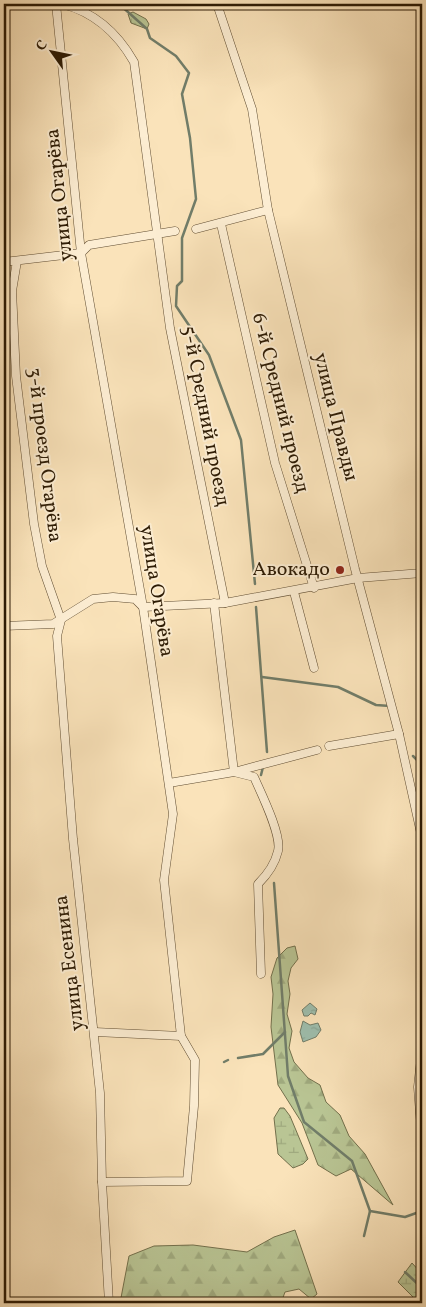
<svg xmlns="http://www.w3.org/2000/svg" width="426" height="1307" font-family="Vollkorn,serif">
	<style>
		.forest { fill: url(#forest-firs); stroke: #73704c }
		.wetland { fill: url(#wetland-marsh); stroke: #73704c }
		.water { fill: url(#water-ripples); stroke: #717d69 }
		.lines { fill: none; stroke-linecap: round; stroke-linejoin: round }
		.stream { stroke: #717d69; stroke-width: 2.5 }
		.street-casing { stroke: #604d32; stroke-width: 9 }
		.street { stroke: #fcedd2; stroke-width: 8 }
		.poi-dot { fill: #8f2418; stroke: #fcedd2; stroke-width: 2 }
		.labels { text-anchor: middle; dominant-baseline: central; stroke-width: 4; stroke-linejoin: round; paint-order: stroke }
		.street-label { font-size: 20px; fill: #2d1b04; stroke: #fcedd2 }
		.poi-label { font-size: 20px; fill: #2d1b04; stroke: #fcedd2; text-anchor: end }
	</style>
	<defs>
		<pattern id="forest-firs" width="22" height="20" patternUnits="userSpaceOnUse" patternTransform="scale(1.25)"><rect width="22" height="20" fill="#b9c594"/><path d="M5 1l3.5 6h-7zM16 11l3.5 6h-7z" fill="#9fa97e"/></pattern>
		<pattern id="wetland-marsh" width="20" height="14" patternUnits="userSpaceOnUse" patternTransform="scale(1.25)"><rect width="20" height="14" fill="#b9c594"/><path d="M1 5h8M5 5V1M11 12h8M15 12V8" fill="none" stroke="#9fa97e"/></pattern>
		<pattern id="water-ripples" width="26" height="14" patternUnits="userSpaceOnUse" patternTransform="scale(1.25)"><rect width="26" height="14" fill="#9ebead"/><path d="M2 4q2-2 4 0t4 0M15 11q2-2 4 0t4 0" fill="none" stroke="#88a393"/></pattern>
	</defs>
	<rect width="100%" height="100%" fill="#fae3ba"/>
	<filter id="stains"><feTurbulence type="fractalNoise" baseFrequency=".004" numOctaves="4"/><feColorMatrix values="0 0 0 0 .2 0 0 0 0 .09 0 0 0 0 .02 0 0 0 .5 -.17"/></filter>
	<radialGradient id="worn" r=".72"><stop offset=".6" stop-color="#630" stop-opacity="0"/><stop offset="1" stop-color="#630" stop-opacity=".3"/></radialGradient>
	<g class="forest">
		<path d="M295 946 298 959 291 968 288 981 290 994 287 1014 292 1031 289 1048 294 1062 308 1078 320 1085 326 1102 340 1115 349 1136 365 1154 393 1205 351 1169 336 1176 318 1165 302 1123 278 1085 271 1027 273 994 271 977 277 958 287 948Z"/>
		<path d="M295 1230 317 1294 311 1299 299 1289 285 1292 281 1303H120L129 1256 154 1246 193 1245 247 1252 274 1237Z"/>
	</g>
	<g class="wetland">
		<path d="M133 12 146 19 149 24 147 29 131 23 128 14Z"/>
		<path d="M280 1108H284L290 1116 308 1159 303 1164 293 1168 278 1154 274 1118Z"/>
		<path d="M412 1263 422 1274V1303H419L398 1282Z"/>
	</g>
	<g class="water">
		<path d="M310 1003 317 1009 315 1015 311 1013 308 1016H304L302 1010Z"/>
		<path d="M303 1021 310 1025 318 1023 321 1030 316 1037 303 1042 300 1032Z"/>
	</g>
	<g class="lines">
		<g class="stream">
			<path d="M119 4 147 29 150 38 176 56 189 73 182 94 190 138 196 199 182 238V281L177 286 176 306 209 355 241 440 255 584"/>
			<path d="M256 607 267 752"/>
			<path d="M262 677 338 687 376 705 390 706"/>
			<path d="M413 756 422 765"/>
			<path d="M261 775 263 767"/>
			<path d="M274 883 288 1076 304 1122 352 1161 370 1211 405 1217 422 1211"/>
			<path d="M238 1058 263 1054 285 1032"/>
			<path d="M224 1062 228 1060"/>
			<path d="M364 1236 370 1211"/>
			<path d="M405 1272 422 1288"/>
		</g>
		<defs>
			<g id="street">
				<path d="M56 4 81 253 143 607 173 814 164 880 181 1036 195 1060 194 1106 187 1181 102 1182"/>
				<path d="M62 4C94 12 118 34 134 62L170 328 225 603"/>
				<path d="M217 4 252 109 268 210 355 569 399 734 422 838"/>
				<path d="M221 224 275 463 314 588"/>
				<path d="M196 229 268 210"/>
				<path d="M17 261 12 291 16 376 34 524 42 566 61 620 57 636 73 839 100 1093 102 1182 109 1303"/>
				<path d="M4 262 81 253 89 245 175 231"/>
				<path d="M294 592 314 668"/>
				<path d="M214 603 234 772 254 777C261 793 282 835 278 851 275 864 267 875 258 884L261 974"/>
				<path d="M4 626 53 624 93 599 113 597 135 599 143 607 225 603 358 578 422 573"/>
				<path d="M329 746 399 734"/>
				<path d="M169 783 234 772 317 750"/>
				<path d="M95 1032 181 1036"/>
				<path d="M422 1050 418 1087 422 1140"/>
			</g>
		</defs>
		<use href="#street" class="street-casing"/>
		<use href="#street" class="street"/>
	</g>
	<circle class="poi-dot" cx="340" cy="570" r="5"/>
	<g class="labels">
		<g class="street-label">
			<text transform="translate(60 195) rotate(-96)">улица Огарёва</text>
			<text transform="translate(280 403) rotate(76)">6-й Средний проезд</text>
			<text transform="translate(205 416) rotate(79)">5-й Средний проезд</text>
			<text transform="translate(335 417) rotate(76)">улица Правды</text>
			<text transform="translate(44 455) rotate(83)">3-й проезд Огарёва</text>
			<text transform="translate(156 591) rotate(81)">улица Огарёва</text>
			<text transform="translate(70 963) rotate(-97)">улица Есенина</text>
		</g>
		<g class="poi-label">
			<text x="330" y="570">Авокадо</text>
		</g>
	</g>
	<rect width="426" height="1307" fill="none" stroke="#fae3ba" stroke-width="20"/>
	<rect x="5" y="5" width="416" height="1297" fill="none" stroke="#2d1b04" stroke-width="2.5"/>
	<rect x="10" y="10" width="406" height="1287" fill="none" stroke="#2d1b04"/>
	<g transform="translate(52 52) rotate(303)" stroke="#fcedd2" stroke-width="4" paint-order="stroke">
	<path d="M0-4L9 19L0 12L-9 19Z" fill="#2d1b04"/>
	<text y="-8" font-size="14" font-weight="bold" text-anchor="middle" fill="#2d1b04">С</text>
	</g>
	<rect width="100%" height="100%" filter="url(#stains)"/>
	<rect width="100%" height="100%" fill="url(#worn)"/>
</svg>
